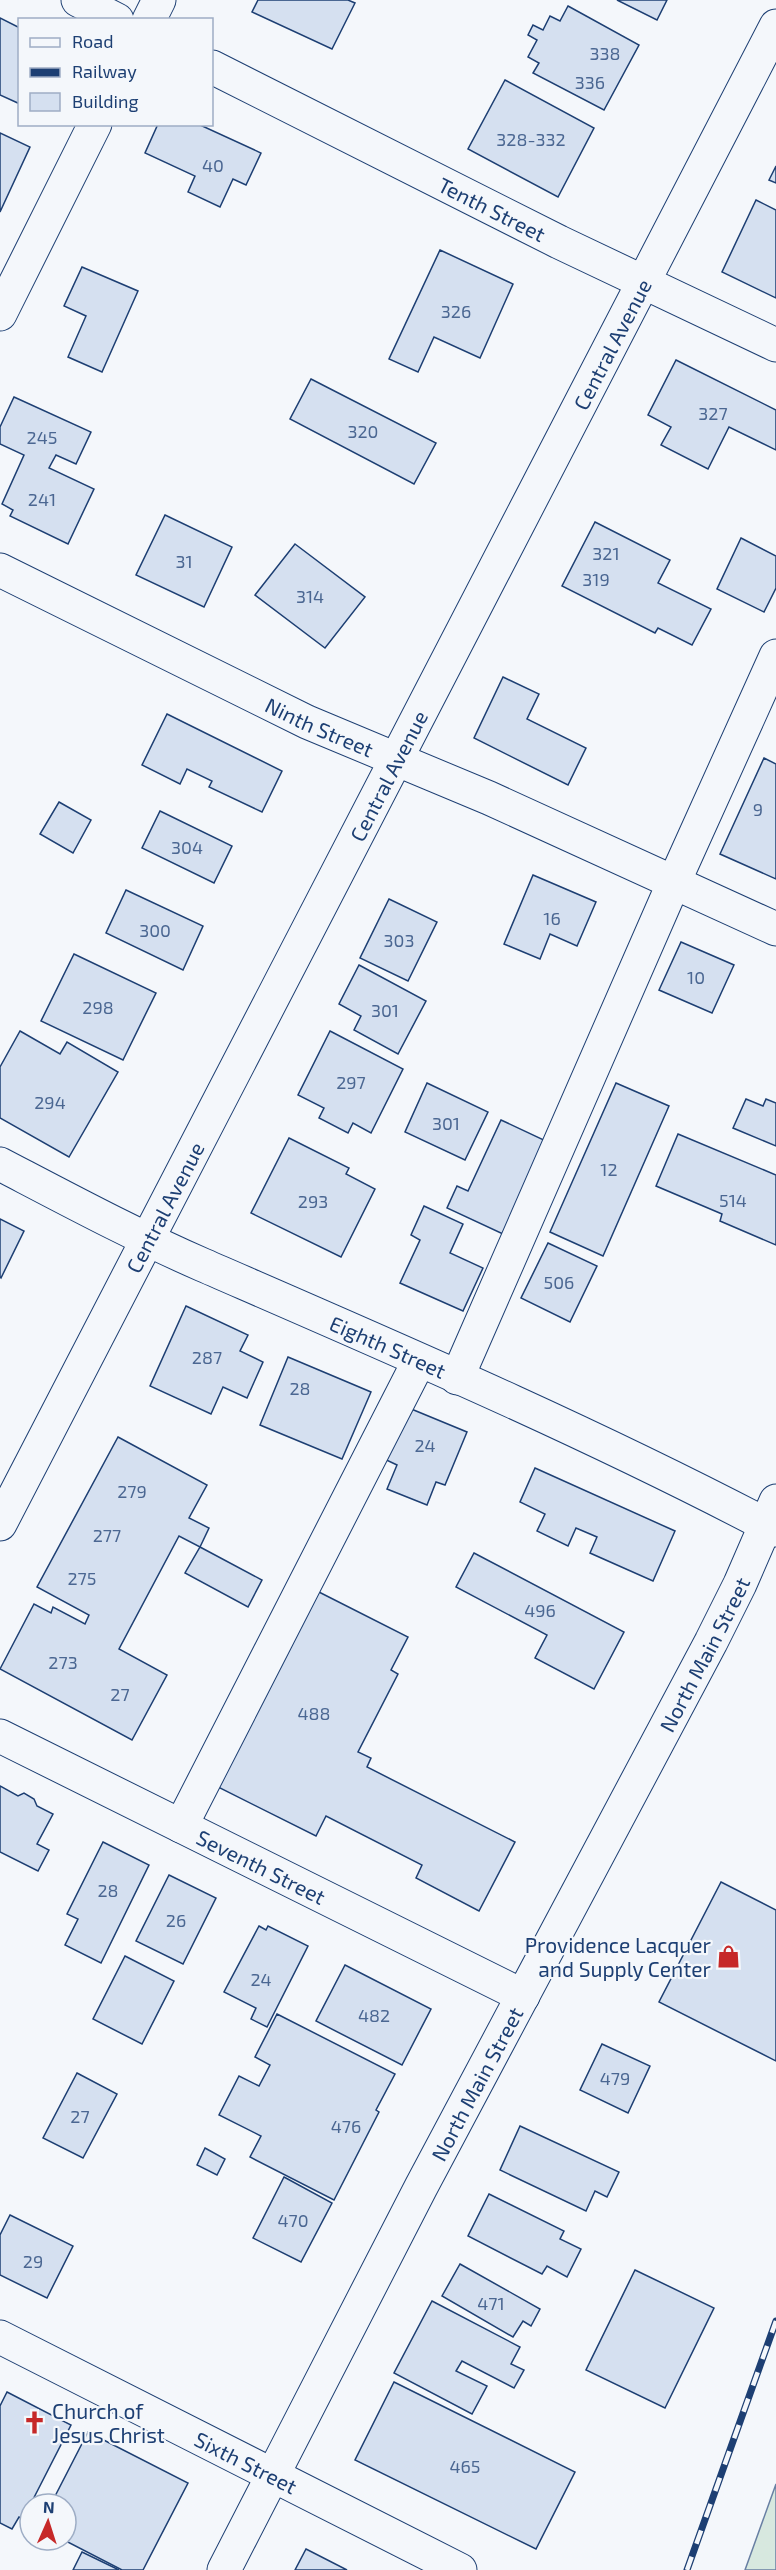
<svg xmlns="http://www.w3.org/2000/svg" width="776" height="2570" font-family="'Exo 2',sans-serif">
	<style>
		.green { fill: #d7e8df; stroke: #687fa3; stroke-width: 1.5 }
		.building { fill: #d5e0f0; stroke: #1d3f73; stroke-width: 1.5 }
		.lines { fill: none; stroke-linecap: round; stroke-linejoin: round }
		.minor-casing { stroke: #1d3f73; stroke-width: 35 }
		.major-casing { stroke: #1d3f73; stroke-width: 35 }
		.minor { stroke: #f4f7fb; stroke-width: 33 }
		.major { stroke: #f4f7fb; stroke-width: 33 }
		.rail-casing { stroke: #1d3f73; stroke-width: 7 }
		.rail { stroke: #f4f7fb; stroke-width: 4.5; stroke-dasharray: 14; stroke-linecap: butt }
		.labels { text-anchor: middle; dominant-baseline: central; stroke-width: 4.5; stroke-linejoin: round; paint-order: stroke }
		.number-label { font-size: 18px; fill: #4b6792 }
		.street-label { font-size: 21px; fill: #1d3f73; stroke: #f4f7fb }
		.poi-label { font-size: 21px; fill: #1d3f73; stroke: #f4f7fb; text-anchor: end }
	</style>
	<rect width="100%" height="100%" fill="#f4f7fb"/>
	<path class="green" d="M776 2484V2570H745Z"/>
	<g class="building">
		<path d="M258 0H348L355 3 332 49 252 12Z"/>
		<path d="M617 0H667L657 20Z"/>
		<path d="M568 6 639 45 604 110 533 73 539 63 528 57 537 40 528 35 533 25 543 30 550 16 560 21Z"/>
		<path d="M0 18 20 28V104L0 95Z"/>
		<path d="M505 80 594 128 558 197 468 149Z"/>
		<path d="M158 124H198L261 153 246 185 233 179 220 207 188 192 195 176 145 153Z"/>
		<path d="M0 133 30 147 0 212Z"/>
		<path d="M776 166V183L769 180Z"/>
		<path d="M756 200 776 210V298L722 272Z"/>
		<path d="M440 250 513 284 480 358 434 337 418 372 389 359Z"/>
		<path d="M82 267 138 291 102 372 68 357 86 316 64 306Z"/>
		<path d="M676 360 776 410V450L729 427 708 469 661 445 671 427 648 415Z"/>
		<path d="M311 379 436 443 414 484 290 419Z"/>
		<path d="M14 397 91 432 76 464 56 455 49 468 94 489 68 544 10 516 13 510 2 504 24 455 0 444V427Z"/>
		<path d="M165 515 232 547 204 607 136 575Z"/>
		<path d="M595 522 670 560 658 583 711 609 692 645 658 628 655 633 562 586Z"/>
		<path d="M741 538 776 556V588L764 612 717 589Z"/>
		<path d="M295 544 365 597 325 648 255 595Z"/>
		<path d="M503 677 539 694 527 719 586 748 568 785 474 738Z"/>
		<path d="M167 714 282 771 262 812 209 787 212 781 187 769 180 784 142 765Z"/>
		<path d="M764 758 776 764V879L720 854Z"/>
		<path d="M59 802 91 820 73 853 40 834Z"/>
		<path d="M160 811 232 846 214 883 142 848Z"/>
		<path d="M533 875 596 902 577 946 550 934 540 959 504 944Z"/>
		<path d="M126 890 203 926 183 970 106 933Z"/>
		<path d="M389 899 437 922 408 981 360 958Z"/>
		<path d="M681 942 734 965 712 1013 659 990Z"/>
		<path d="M74 954 156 993 123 1060 41 1021Z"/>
		<path d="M359 965 426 1001 398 1054 354 1030 361 1016 339 1004Z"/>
		<path d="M20 1031 60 1054 67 1042 118 1072 69 1157 0 1118V1067Z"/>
		<path d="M330 1031 403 1069 371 1133 353 1123 348 1133 319 1118 324 1108 298 1095Z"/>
		<path d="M427 1083 488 1112 465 1160 405 1132Z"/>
		<path d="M616 1083 669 1106 603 1256 550 1232Z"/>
		<path d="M746 1099 763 1106 766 1099 776 1103V1146L733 1128Z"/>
		<path d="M501 1120 546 1141 503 1234 447 1208 457 1186 468 1191Z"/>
		<path d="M678 1134 776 1175V1245L720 1221 722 1214 656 1186Z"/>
		<path d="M289 1138 349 1168 346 1174 375 1189 341 1257 251 1213Z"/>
		<path d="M424 1206 463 1224 450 1253 483 1268 463 1311 400 1283 420 1240 411 1235Z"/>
		<path d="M0 1219 24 1231 1 1278 0 1277Z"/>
		<path d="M548 1243 597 1266 570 1322 521 1298Z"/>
		<path d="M186 1306 248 1335 240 1351 263 1362 247 1398 223 1387 211 1414 150 1386Z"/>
		<path d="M288 1357 371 1392 342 1459 260 1425Z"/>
		<path d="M404 1406 467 1432 445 1485 436 1482 427 1505 387 1489 397 1465 382 1458Z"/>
		<path d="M118 1437 207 1485 189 1518 209 1528 200 1547 179 1536 119 1649 167 1675 132 1740 0 1669 34 1604 51 1613 53 1607 85 1624 89 1615 37 1587Z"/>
		<path d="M535 1468 675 1531 653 1581 590 1553 597 1537 576 1528 568 1546 537 1531 545 1514 520 1502Z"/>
		<path d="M200 1547 262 1580 248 1607 185 1573Z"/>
		<path d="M474 1553 624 1632 594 1689 535 1658 547 1635 456 1587Z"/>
		<path d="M313 1589 408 1637 391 1670 398 1674 358 1752 371 1758 367 1767 515 1842 479 1911 416 1878 422 1865 326 1816 316 1836 214 1785Z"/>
		<path d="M0 1786 18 1796 24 1793 34 1799 37 1806 53 1814 37 1844 49 1850 38 1871 0 1852Z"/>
		<path d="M103 1842 149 1865 101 1963 65 1945 78 1919 67 1914Z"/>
		<path d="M169 1875 216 1898 183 1964 136 1941Z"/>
		<path d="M721 1882 776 1910V2061L659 2002Z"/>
		<path d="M259 1926 266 1930 268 1926 308 1946 267 2027 251 2019 256 2008 224 1992Z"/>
		<path d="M125 1956 174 1981 142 2044 93 2019Z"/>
		<path d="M345 1965 431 2009 402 2065 316 2021Z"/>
		<path d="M277 2014 395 2074 376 2110 379 2112 334 2200 250 2157 261 2136 219 2115 239 2076 259 2086 270 2065 255 2057Z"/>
		<path d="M602 2044 650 2066 628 2113 580 2090Z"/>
		<path d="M77 2073 117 2094 83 2158 43 2138Z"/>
		<path d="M520 2126 619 2172 607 2197 595 2191 586 2211 500 2170Z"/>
		<path d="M205 2148 225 2159 217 2175 197 2165Z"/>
		<path d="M284 2177 332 2203 301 2262 253 2238Z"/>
		<path d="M489 2194 564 2231 560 2239 581 2249 567 2277 547 2266 542 2274 468 2236Z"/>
		<path d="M10 2215 73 2246 47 2298 0 2275V2235Z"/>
		<path d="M460 2264 540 2309 531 2326 523 2321 513 2337 442 2296Z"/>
		<path d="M635 2270 714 2308 665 2408 586 2370Z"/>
		<path d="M432 2301 520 2347 511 2364 524 2370 514 2388 462 2361 456 2371 487 2386 472 2414 394 2373Z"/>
		<path d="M394 2382 575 2472 536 2549 355 2460Z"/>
		<path d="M7 2392 71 2425 23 2519 19 2517 12 2529 0 2523V2406Z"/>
		<path d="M88 2432 188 2483 143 2570H122L64 2540H66V2504H51Z"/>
		<path d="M306 2549 347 2570H295Z"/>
		<path d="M82 2552 119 2570H73Z"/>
	</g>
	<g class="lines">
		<defs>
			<g id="minor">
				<path d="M78 0 117 20"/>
				<path d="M149 20 159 0"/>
				<path id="s1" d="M212 67 559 242 776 345"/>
				<path d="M0 314 95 124"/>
				<path id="s2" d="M0 570 307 722 489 798 776 929"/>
				<path id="s3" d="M0 1164C67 1199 134 1235 203 1265 396 1349 590 1432 776 1530"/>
				<path d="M457 1378 674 882 776 656"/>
				<path id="s4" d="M0 1524 776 26"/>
				<path id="s5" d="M0 1736 523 1996"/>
				<path d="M181 1826 419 1361"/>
				<path id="s6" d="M0 2337 460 2570"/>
			</g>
			<g id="major">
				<path id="s7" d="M224 2570 421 2187 711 1642 740 1584 776 1501"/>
			</g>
		</defs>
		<use href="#minor" class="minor-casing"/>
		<use href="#major" class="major-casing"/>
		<use href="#minor" class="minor"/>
		<use href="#major" class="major"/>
		<defs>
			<path id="rail" d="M687 2570 776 2321"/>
		</defs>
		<use href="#rail" class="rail-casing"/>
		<use href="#rail" class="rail"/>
	</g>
	<defs>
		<symbol id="shop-bare" viewBox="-9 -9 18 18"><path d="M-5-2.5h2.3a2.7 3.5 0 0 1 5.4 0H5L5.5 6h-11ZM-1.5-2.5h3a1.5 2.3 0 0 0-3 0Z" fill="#c62828" stroke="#f4f7fb" stroke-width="2.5" paint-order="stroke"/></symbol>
		<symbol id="church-bare" viewBox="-9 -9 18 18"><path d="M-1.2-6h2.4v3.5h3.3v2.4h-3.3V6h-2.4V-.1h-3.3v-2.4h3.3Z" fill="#c62828" stroke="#f4f7fb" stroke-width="2.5" paint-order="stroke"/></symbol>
	</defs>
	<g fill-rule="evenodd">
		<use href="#shop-bare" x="712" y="1940" width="33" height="33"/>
		<use href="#church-bare" x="18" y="2406" width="33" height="33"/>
	</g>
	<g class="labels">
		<g class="number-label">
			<text x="605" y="53">338</text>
			<text x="590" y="82">336</text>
			<text x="531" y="139">328-332</text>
			<text x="213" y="165">40</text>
			<text x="456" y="311">326</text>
			<text x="713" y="413">327</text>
			<text x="363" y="431">320</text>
			<text x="42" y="437">245</text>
			<text x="42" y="499">241</text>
			<text x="606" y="553">321</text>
			<text x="184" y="561">31</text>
			<text x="596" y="579">319</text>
			<text x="310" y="596">314</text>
			<text x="758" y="809">9</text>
			<text x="187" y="847">304</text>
			<text x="552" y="918">16</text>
			<text x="155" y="930">300</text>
			<text x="399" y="940">303</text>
			<text x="696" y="977">10</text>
			<text x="98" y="1007">298</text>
			<text x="385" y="1010">301</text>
			<text x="351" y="1082">297</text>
			<text x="50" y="1102">294</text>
			<text x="446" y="1123">301</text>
			<text x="609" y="1169">12</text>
			<text x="733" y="1200">514</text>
			<text x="313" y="1201">293</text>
			<text x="559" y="1282">506</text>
			<text x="207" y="1357">287</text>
			<text x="300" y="1388">28</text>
			<text x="425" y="1445">24</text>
			<text x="132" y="1491">279</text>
			<text x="107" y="1535">277</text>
			<text x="82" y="1578">275</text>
			<text x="540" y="1610">496</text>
			<text x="63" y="1662">273</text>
			<text x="120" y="1694">27</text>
			<text x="314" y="1713">488</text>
			<text x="108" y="1890">28</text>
			<text x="176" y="1920">26</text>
			<text x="261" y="1979">24</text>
			<text x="374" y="2015">482</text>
			<text x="615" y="2078">479</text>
			<text x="80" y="2116">27</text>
			<text x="346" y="2126">476</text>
			<text x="293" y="2220">470</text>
			<text x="33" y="2261">29</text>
			<text x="491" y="2303">471</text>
			<text x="465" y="2466">465</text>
		</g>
		<g class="street-label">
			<text stroke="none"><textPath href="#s1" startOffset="314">Tenth Street</textPath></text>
			<text stroke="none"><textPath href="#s4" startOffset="1329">Central Avenue</textPath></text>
			<text stroke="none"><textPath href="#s2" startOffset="356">Ninth Street</textPath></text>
			<text stroke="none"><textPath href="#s4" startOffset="843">Central Avenue</textPath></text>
			<text stroke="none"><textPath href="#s4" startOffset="357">Central Avenue</textPath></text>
			<text stroke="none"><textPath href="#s3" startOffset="429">Eighth Street</textPath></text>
			<text stroke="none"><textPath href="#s7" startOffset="1034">North Main Street</textPath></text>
			<text stroke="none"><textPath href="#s5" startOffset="292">Seventh Street</textPath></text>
			<text stroke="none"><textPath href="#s7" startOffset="548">North Main Street</textPath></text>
			<text stroke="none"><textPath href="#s6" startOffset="276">Sixth Street</textPath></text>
		</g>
		<g class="poi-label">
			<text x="711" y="1944">Providence Lacquer<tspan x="711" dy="24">and Supply Center</tspan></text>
			<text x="52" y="2410" text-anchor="start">Church of<tspan x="52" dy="24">Jesus Christ</tspan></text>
		</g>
	</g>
	<rect x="18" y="18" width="195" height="108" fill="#f4f7fb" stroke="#9eadc5" stroke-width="1.5"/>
	<rect x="30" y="38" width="30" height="9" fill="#f4f7fb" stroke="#9eadc5" stroke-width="1.5"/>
	<text x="72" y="48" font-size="18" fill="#1d3f73">Road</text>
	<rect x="30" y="68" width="30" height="9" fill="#1d3f73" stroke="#9eadc5" stroke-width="1.5"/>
	<text x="72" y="78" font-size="18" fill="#1d3f73">Railway</text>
	<rect x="30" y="93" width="30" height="18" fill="#d5e0f0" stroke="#9eadc5" stroke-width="1.5"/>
	<text x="72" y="108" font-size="18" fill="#1d3f73">Building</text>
	<g transform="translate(48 2522) rotate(3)"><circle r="28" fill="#f4f7fb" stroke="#9eadc5" stroke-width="1.5"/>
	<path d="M0-4.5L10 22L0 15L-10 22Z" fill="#c62828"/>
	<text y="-9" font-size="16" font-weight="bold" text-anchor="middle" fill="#1d3f73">N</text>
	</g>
</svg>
